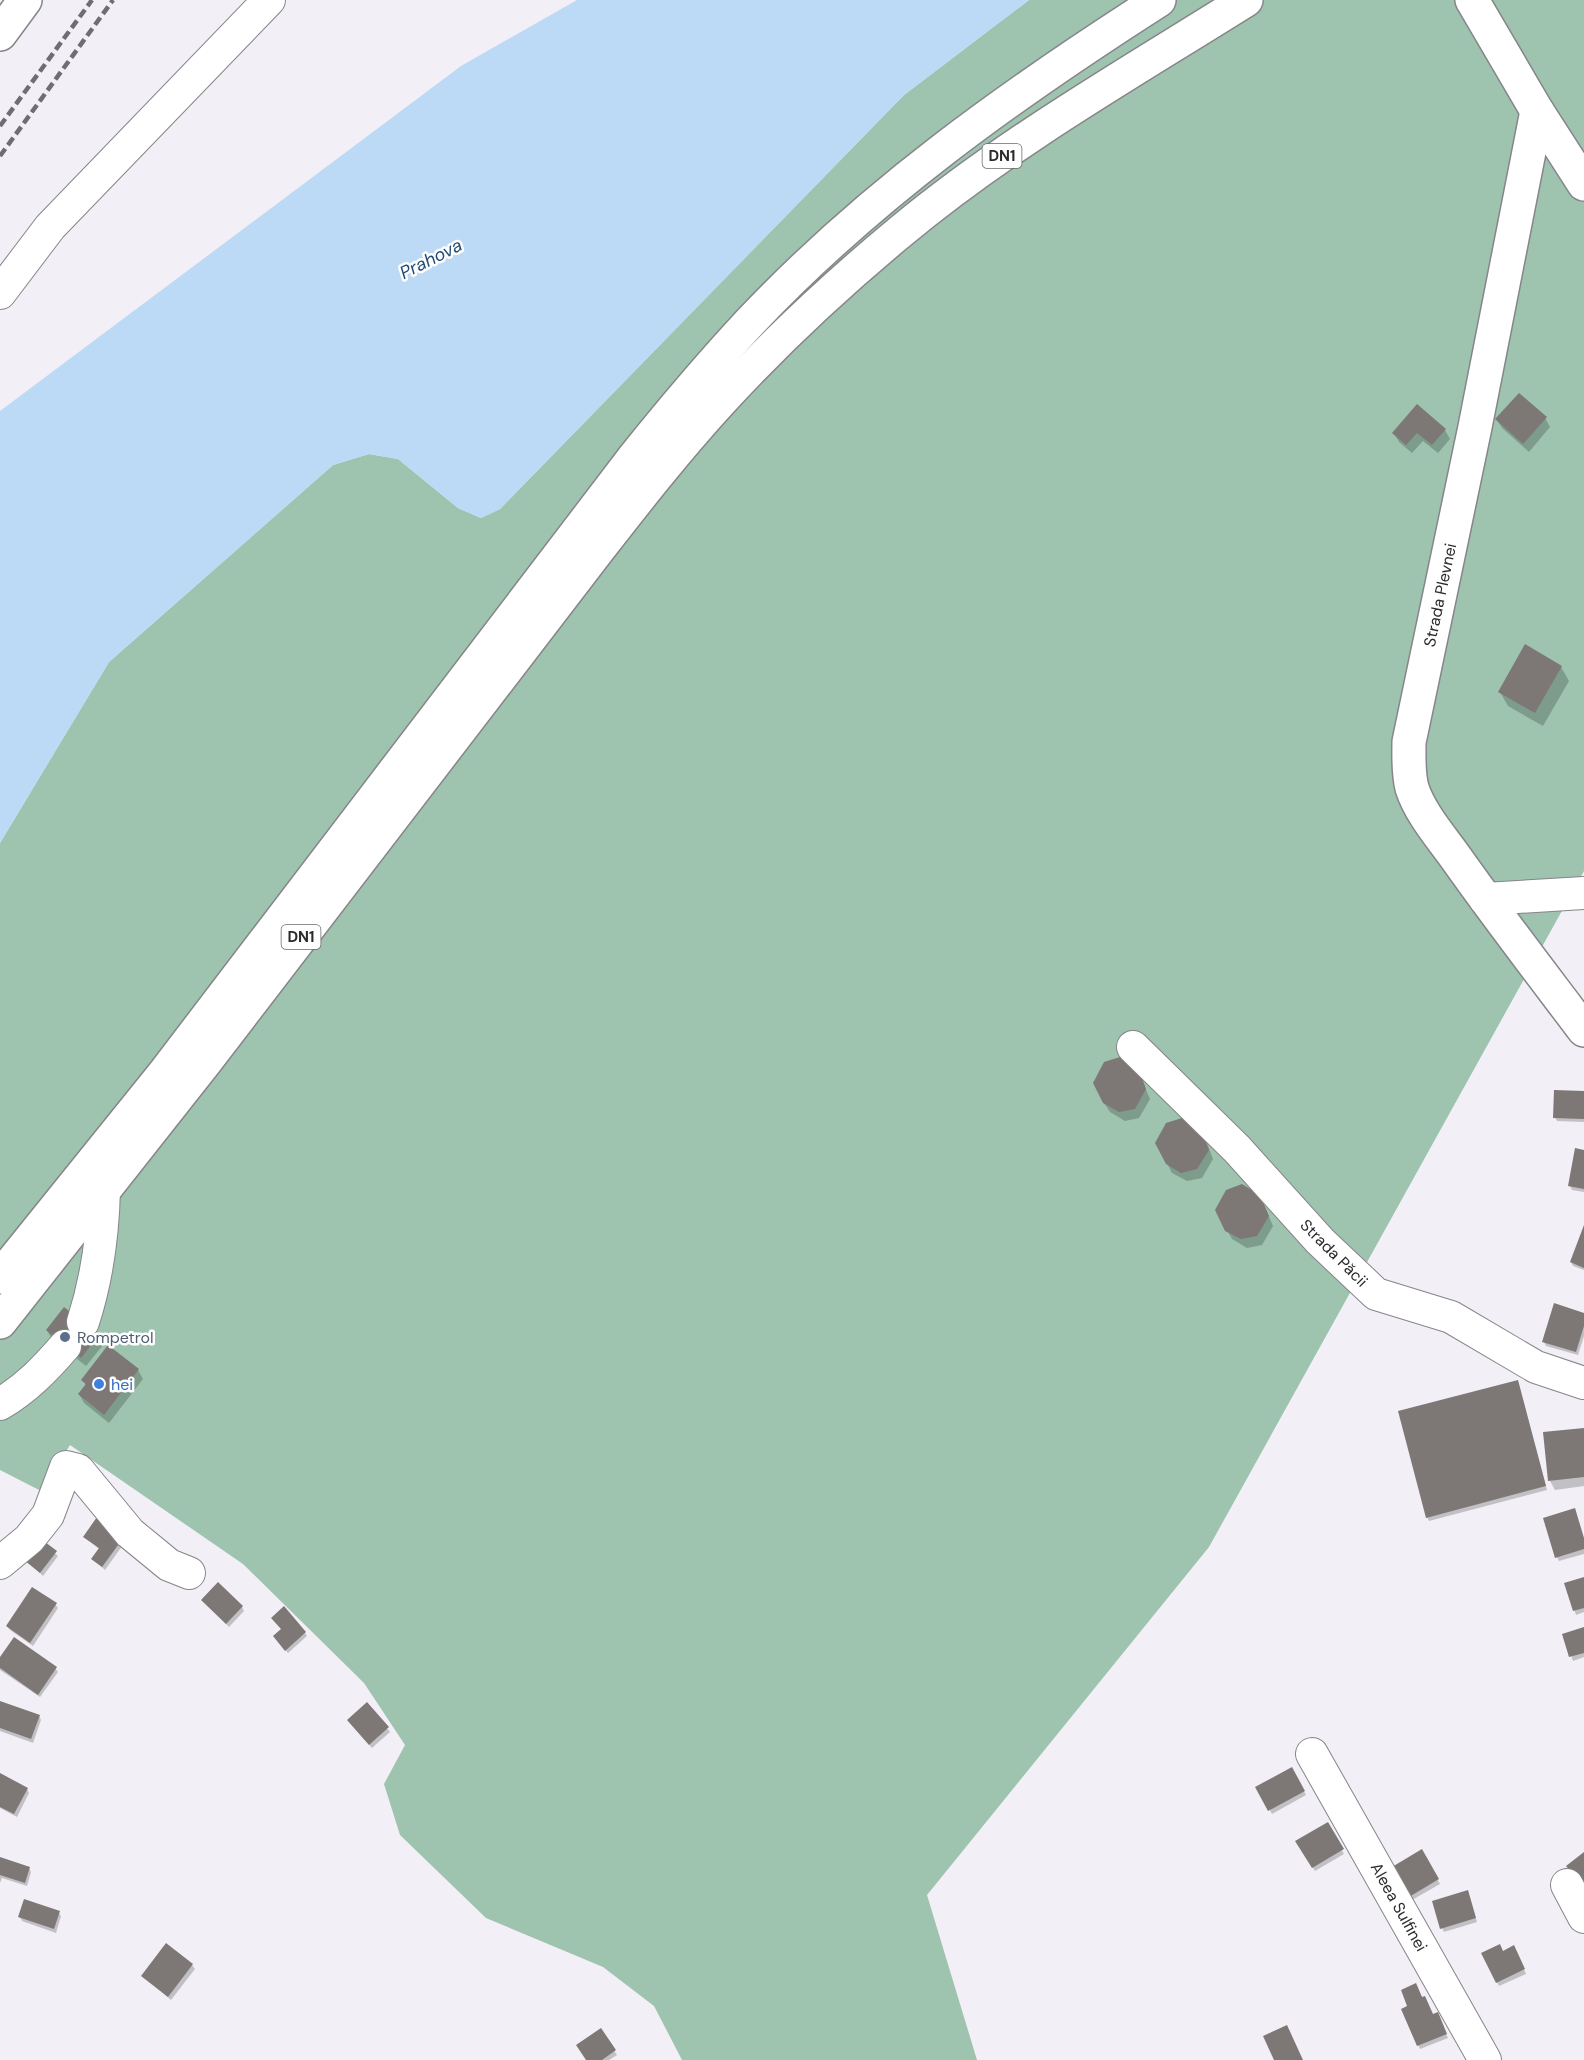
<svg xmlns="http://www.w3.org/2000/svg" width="1584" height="2060" font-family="'DM Sans',sans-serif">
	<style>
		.forest { fill: #9ec3ae }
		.water { fill: #bcd9f5 }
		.shadow { fill: #0003 }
		.building { fill: #7d7775 }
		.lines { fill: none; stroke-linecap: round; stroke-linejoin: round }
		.minor-casing { stroke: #86858a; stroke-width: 34 }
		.major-casing { stroke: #86858a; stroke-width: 36 }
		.highway-casing { stroke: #86858a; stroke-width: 36 }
		.minor { stroke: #fff; stroke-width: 32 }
		.major { stroke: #fff; stroke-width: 33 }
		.highway { stroke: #fff; stroke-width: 33 }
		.rail { stroke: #6e6d71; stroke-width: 4.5; stroke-dasharray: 9 4.5; stroke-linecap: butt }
		.service-dot { fill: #5c6f8a; stroke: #fefeff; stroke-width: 2 }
		.shop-dot { fill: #3f7fe0; stroke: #fefeff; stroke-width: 2 }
		.labels { text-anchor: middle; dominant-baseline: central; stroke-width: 5; stroke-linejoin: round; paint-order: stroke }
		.shield { fill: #fefeff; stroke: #6a6a6c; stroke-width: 1.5 }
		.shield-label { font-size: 15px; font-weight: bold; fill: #2b2a2d }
		.street-label { font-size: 16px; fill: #2b2a2d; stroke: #fefeff }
		.service-label { font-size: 16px; fill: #4e5e75; stroke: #fefeff; text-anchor: start }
		.shop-label { font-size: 16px; fill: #366cbe; stroke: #fefeff; text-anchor: start }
		.water-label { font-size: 18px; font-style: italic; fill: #204b72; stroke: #fefeff }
	</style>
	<rect width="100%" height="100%" fill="#f2f0f6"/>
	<path class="forest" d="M1029 0H1584V871L1209 1547 927 1895 977 2060H682L654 2006 603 1967 486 1918 400 1835 384 1784 405 1745 364 1683 243 1564 70 1445 41 1491 0 1470V843L109 662 333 465 369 454 398 459 458 508 481 518 500 509 904 95Z"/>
	<path class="water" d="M577 0H1029L904 95 500 509 481 518 458 508 398 459 369 454 333 465 109 662 0 843V411L461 66Z"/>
	<g class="shadow">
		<path d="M1545 418 1550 427 1529 452 1502 428 1497 420Z"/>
		<path d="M1445 430 1450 439 1438 453 1423 441 1412 453 1399 442 1394 433Z"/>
		<path d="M1561 667 1569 681 1543 726 1508 706 1500 692Z"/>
		<path d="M1137 1069 1150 1099 1139 1118 1125 1121 1110 1112 1104 1103Z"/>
		<path d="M1584 1093V1122L1557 1121 1555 1117Z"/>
		<path d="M1205 1138 1213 1159 1202 1178 1187 1181 1172 1173 1167 1163Z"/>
		<path d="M1584 1151V1192L1572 1190 1570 1186Z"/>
		<path d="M1264 1205 1273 1226 1262 1245 1247 1248 1232 1239 1227 1230Z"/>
		<path d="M1584 1229V1270L1573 1266 1571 1262Z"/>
		<path d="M1584 1314V1336L1578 1355 1546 1346 1544 1342Z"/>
		<path d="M47 1331 98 1336 103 1345 86 1366 52 1339Z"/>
		<path d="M138 1370 143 1379 109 1423 84 1403 79 1394 86 1386 83 1380Z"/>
		<path d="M1518 1382 1547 1490 1429 1521 1427 1517Z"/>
		<path d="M1584 1430V1486L1555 1490 1550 1481Z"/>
		<path d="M85 1537 125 1542 105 1570 93 1559 100 1550Z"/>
		<path d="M1584 1539V1554L1559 1561 1557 1557Z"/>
		<path d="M41 1541 58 1556 43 1576 26 1560Z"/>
		<path d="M1584 1578V1612L1576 1615 1566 1584Z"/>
		<path d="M203 1600 242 1607 244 1611 229 1627Z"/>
		<path d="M55 1604 58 1608 33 1646 10 1630 7 1626Z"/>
		<path d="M1584 1629V1657L1573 1661 1564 1635Z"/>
		<path d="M305 1633 307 1636 288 1653 277 1640Z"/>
		<path d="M0 1660 55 1668 58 1672 40 1697 0 1670Z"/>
		<path d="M0 1703 39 1716 41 1720 33 1743 0 1731Z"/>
		<path d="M367 1704 390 1732 372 1748 351 1724Z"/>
		<path d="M1292 1769 1306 1795 1272 1814 1257 1788Z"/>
		<path d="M0 1775 27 1789 29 1793 17 1817 0 1808Z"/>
		<path d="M1327 1824 1344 1854 1315 1871 1297 1842Z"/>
		<path d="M1421 1851 1440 1884 1412 1900 1394 1867Z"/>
		<path d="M0 1859 29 1868 31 1872 27 1886 2 1878 0 1883Z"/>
		<path d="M1468 1892 1477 1922 1444 1932 1442 1928Z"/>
		<path d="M59 1913 61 1916 56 1933 22 1921 20 1917Z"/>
		<path d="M166 1945 192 1965 195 1969 171 2000 143 1976Z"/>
		<path d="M1516 1951 1526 1974 1499 1986 1497 1982 1503 1953Z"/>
		<path d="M1422 1999 1433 2016 1439 2018 1448 2038 1420 2049 1403 2009Z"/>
		<path d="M600 2030 617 2055 609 2060H587Z"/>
	</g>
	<g class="building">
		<path d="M1519 393 1547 417 1523 444 1495 419Z"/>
		<path d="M1417 404 1446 429 1432 445 1417 433 1406 445 1392 433Z"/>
		<path d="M1525 644 1562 666 1535 713 1498 692Z"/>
		<path d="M1120 1057 1138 1067 1146 1089 1135 1109 1119 1112 1103 1103 1093 1083 1104 1062Z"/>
		<path d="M1554 1090 1584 1091V1119L1553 1118Z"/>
		<path d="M1182 1118 1200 1128 1209 1150 1197 1169 1181 1173 1166 1164 1155 1143 1166 1123Z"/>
		<path d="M1575 1148 1584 1150V1189L1568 1186Z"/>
		<path d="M1242 1184 1260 1195 1269 1216 1257 1236 1241 1239 1225 1231 1215 1210 1226 1190Z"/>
		<path d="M1584 1225V1268L1570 1262Z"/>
		<path d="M1554 1303 1584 1313V1326L1576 1352 1542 1342Z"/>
		<path d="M64 1307 99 1335 81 1358 46 1330Z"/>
		<path d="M108 1345 139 1369 104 1415 78 1394 86 1384 81 1380Z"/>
		<path d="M1518 1380 1546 1486 1426 1518 1398 1411Z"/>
		<path d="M1584 1428V1477L1548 1481 1543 1432Z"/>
		<path d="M1575 1508 1584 1538V1549L1555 1558 1543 1518Z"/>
		<path d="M97 1517 124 1537 102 1567 91 1559 99 1548 83 1537Z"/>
		<path d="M41 1539 57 1551 40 1573 24 1560Z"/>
		<path d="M1584 1577V1608L1573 1611 1564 1583Z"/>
		<path d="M218 1582 243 1606 226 1624 201 1600Z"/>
		<path d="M32 1587 57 1603 30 1643 6 1626Z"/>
		<path d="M284 1606 306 1632 285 1651 273 1636 281 1629 271 1618Z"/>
		<path d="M1584 1627V1653L1569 1657 1562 1634Z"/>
		<path d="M14 1637 57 1667 38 1695 0 1668V1657Z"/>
		<path d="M0 1701 40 1715 31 1739 0 1728Z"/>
		<path d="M367 1702 389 1727 369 1745 347 1720Z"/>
		<path d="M1292 1767 1305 1791 1268 1811 1255 1787Z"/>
		<path d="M0 1773 28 1788 14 1814 0 1807Z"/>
		<path d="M1328 1822 1344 1849 1312 1868 1295 1841Z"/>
		<path d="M1422 1849 1439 1879 1409 1897 1392 1867Z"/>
		<path d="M1584 1852V1888L1566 1866Z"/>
		<path d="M0 1857 30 1867 25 1883 0 1875Z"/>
		<path d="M1468 1890 1476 1918 1440 1929 1432 1901Z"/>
		<path d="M24 1899 60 1911 54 1929 18 1917Z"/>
		<path d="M166 1943 193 1964 168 1997 141 1976Z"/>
		<path d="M1500 1944 1503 1951 1514 1945 1525 1969 1496 1983 1481 1953Z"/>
		<path d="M1416 1983 1422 1997 1425 1996 1433 2014 1438 2012 1447 2034 1417 2046 1401 2009 1407 2006 1401 1990Z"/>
		<path d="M1287 2025 1303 2060H1274L1263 2036Z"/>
		<path d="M601 2028 616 2050 602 2060H586L576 2045Z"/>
	</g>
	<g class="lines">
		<defs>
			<g id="minor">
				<path d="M0 293 50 227 269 0"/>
				<path d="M1485 899 1584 893"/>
				<path d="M1133 1047 1237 1149 1320 1241 1376 1294 1451 1317 1536 1367 1584 1383"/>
				<path d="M83 1322C97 1279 103 1235 104 1189"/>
				<path d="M0 1404C26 1389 46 1368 65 1346"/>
				<path d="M0 1563 29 1539 48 1515 66 1467 78 1470 130 1533 169 1565 189 1573"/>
				<path d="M1312 1754 1485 2060"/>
				<path d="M1567 1885 1584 1917"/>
			</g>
			<g id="major">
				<path d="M1472 0 1537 111 1584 184"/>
				<path d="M0 34 25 0"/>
				<path d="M1537 111 1475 427 1409 742C1409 758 1408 773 1412 788 1420 813 1441 837 1456 858 1497 916 1541 973 1584 1030"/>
			</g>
			<g id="highway">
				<path d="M0 1277 166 1071 635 456C672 410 710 365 750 322 870 195 1012 94 1159 0"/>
				<path d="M0 1322 206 1061 598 550C637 500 676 450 719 403 775 342 836 285 900 232 1007 143 1128 74 1246 0"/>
			</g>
		</defs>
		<use href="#minor" class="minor-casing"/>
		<use href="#major" class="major-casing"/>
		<use href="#highway" class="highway-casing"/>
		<use href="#minor" class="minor"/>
		<use href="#major" class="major"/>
		<use href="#highway" class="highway"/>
		<g class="rail">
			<path d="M0 126 92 0"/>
			<path d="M0 156 113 0"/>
		</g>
	</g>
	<circle class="service-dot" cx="65" cy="1337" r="6"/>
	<circle class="shop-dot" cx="99" cy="1384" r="6"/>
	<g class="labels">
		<g class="shield">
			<rect x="982.5" y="144" width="39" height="24" rx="4.5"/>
			<rect x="281.5" y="925" width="39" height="24" rx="4.5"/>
		</g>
		<g class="shield-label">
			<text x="1002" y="156">DN1</text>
			<text x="301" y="937">DN1</text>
		</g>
		<g class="street-label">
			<text transform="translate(1440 595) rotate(-78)">Strada Plevnei</text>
			<text transform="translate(1334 1253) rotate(45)">Strada Păcii</text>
			<text transform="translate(1399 1907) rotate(61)">Aleea Sulfinei</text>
		</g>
		<g class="service-label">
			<text x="77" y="1337">Rompetrol</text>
		</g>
		<g class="shop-label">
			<text x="111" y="1384">hei</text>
		</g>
		<g class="water-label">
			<text transform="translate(431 259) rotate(-27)">Prahova</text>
		</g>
	</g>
</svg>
